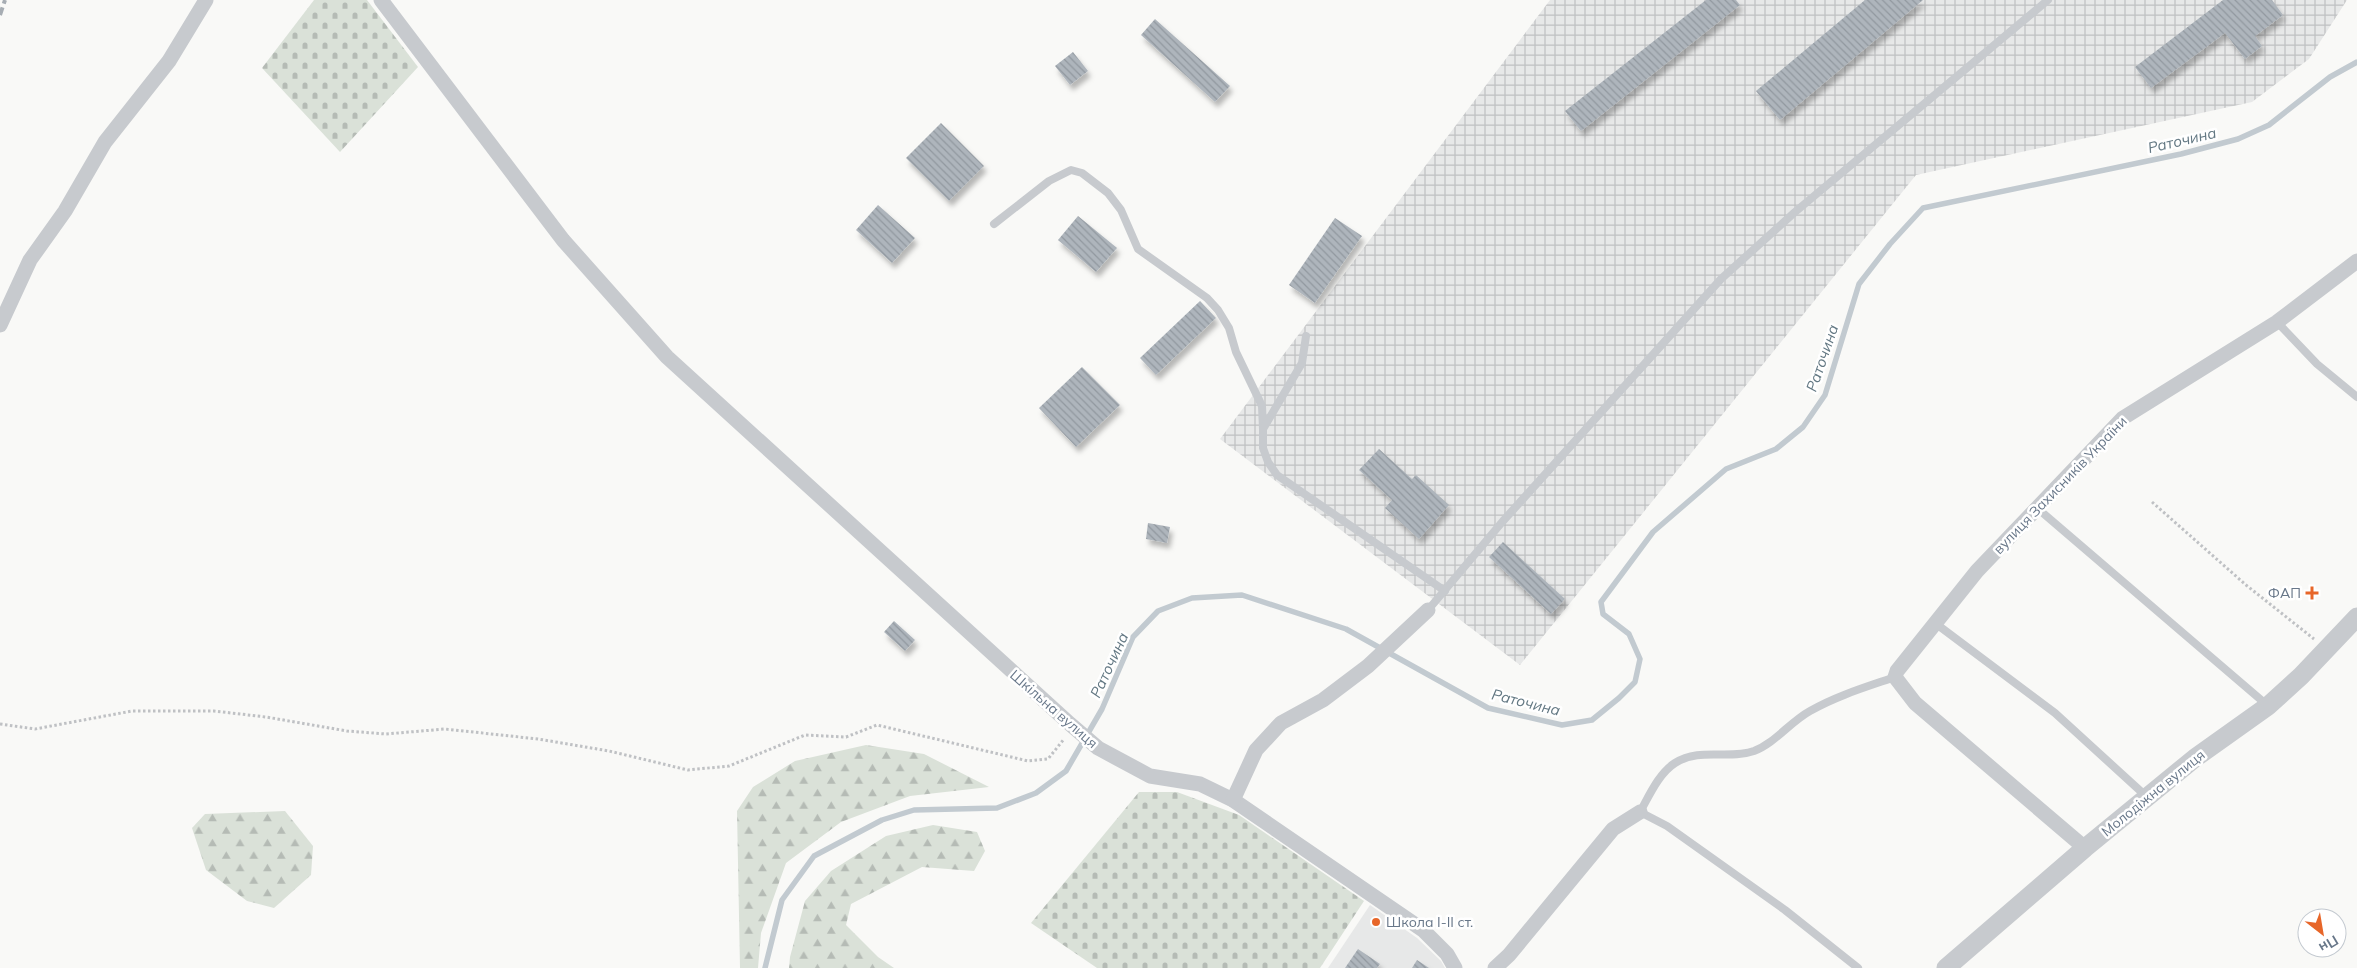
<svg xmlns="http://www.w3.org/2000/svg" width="2357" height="968" font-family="Mulish,sans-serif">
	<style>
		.built { fill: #e7e8e8 }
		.industrial { fill: url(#industrial-grid) }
		.forest { fill: url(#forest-firs) }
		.cemetery { fill: url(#cemetery-stones) }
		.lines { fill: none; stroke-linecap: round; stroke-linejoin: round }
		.stream { stroke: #c2cad0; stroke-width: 5.5 }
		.building { fill: url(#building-back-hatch); filter: url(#shadow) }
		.path { stroke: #bfc1c4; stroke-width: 3; stroke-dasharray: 2.5 2.5; stroke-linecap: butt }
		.service { stroke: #c7cace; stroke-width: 8 }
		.minor { stroke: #c7cace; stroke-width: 15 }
		.tertiary { stroke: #c7cace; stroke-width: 19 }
		.rail { stroke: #a7adb3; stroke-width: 4; stroke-dasharray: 8 4; stroke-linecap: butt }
		.poi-dot { fill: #e76629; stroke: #fff; stroke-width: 2 }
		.labels { text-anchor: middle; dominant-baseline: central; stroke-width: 5; stroke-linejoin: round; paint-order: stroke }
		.street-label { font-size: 14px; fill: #687789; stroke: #fff }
		.poi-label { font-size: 14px; fill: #687789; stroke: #fff; text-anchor: end }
		.water-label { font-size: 15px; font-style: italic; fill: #637883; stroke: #fff }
	</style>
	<defs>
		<pattern id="industrial-grid" width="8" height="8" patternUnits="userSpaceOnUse" patternTransform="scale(1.25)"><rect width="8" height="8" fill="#e7e8e8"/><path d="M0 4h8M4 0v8" fill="none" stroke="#bfc1c2"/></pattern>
		<pattern id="forest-firs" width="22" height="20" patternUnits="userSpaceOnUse" patternTransform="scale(1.25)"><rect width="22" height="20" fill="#dae1d8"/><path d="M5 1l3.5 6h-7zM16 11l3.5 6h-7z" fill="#b5bbb5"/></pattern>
		<pattern id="cemetery-stones" width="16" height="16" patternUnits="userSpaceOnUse" patternTransform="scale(1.25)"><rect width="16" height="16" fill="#dae1d8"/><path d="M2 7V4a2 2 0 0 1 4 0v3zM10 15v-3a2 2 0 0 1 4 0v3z" fill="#b5bbb5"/></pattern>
		<pattern id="building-back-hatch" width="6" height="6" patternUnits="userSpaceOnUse" patternTransform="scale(1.25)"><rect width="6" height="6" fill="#aeb5bc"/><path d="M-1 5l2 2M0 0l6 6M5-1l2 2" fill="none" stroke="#91989f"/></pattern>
		<filter id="shadow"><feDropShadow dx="3" dy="5.5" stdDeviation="2.5" flood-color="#0004"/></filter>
	</defs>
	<rect width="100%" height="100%" fill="#f9f9f7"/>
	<path class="built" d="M1370 905 1417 938 1441 961 1445 968H1328Z"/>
	<path class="industrial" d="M1550 0H2347L2309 59 2252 102 1916 175 1520 665 1220 439Z"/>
	<g class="forest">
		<path d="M866 745 924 754 989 787 910 796 841 822 786 863 761 933 758 968H740L737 811 753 787 795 761Z"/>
		<path d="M285 811 313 846 311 875 274 908 247 901 206 870 192 828 205 814Z"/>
		<path d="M933 825 977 832 985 851 974 871 922 867 851 904 846 925 878 957 894 968H789L790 957 805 901 831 871 886 836Z"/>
	</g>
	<g class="cemetery">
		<path d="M314 0H367L418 67 340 152 262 68Z"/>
		<path d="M1139 792H1177L1239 815 1364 901 1320 968H1097L1031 923Z"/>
	</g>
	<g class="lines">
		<path class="stream" d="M765 968 782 900 814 856 882 820 914 810 997 808 1036 793 1066 771 1102 709 1133 637 1158 611 1192 598 1242 595 1346 629 1488 708 1562 725 1592 720 1619 698 1635 682 1640 659 1629 634 1603 614 1601 602 1653 532 1726 469 1776 449 1803 427 1825 395 1859 284 1890 244 1923 208 2181 154 2238 139 2269 125 2330 77 2357 62"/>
	</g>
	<g class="building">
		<path d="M1706 0H1736L1740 5 1581 131 1565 111Z"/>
		<path d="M1865 0H1923L1780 120 1756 91Z"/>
		<path d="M2223 0H2272L2283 15 2255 36 2262 46 2245 59 2225 33 2151 88 2135 67Z"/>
		<path d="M1155 19 1230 86 1215 102 1141 35Z"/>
		<path d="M1073 52 1088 71 1070 85 1055 66Z"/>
		<path d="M941 123 984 166 949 201 906 158Z"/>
		<path d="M878 205 915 238 892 263 856 230Z"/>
		<path d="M1078 216 1117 248 1096 272 1058 240Z"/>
		<path d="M1335 218 1362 236 1315 303 1289 285Z"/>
		<path d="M1200 301 1216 318 1156 375 1140 358Z"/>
		<path d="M1082 367 1120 405 1076 447 1039 408Z"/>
		<path d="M1379 449 1412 479 1416 475 1449 505 1419 539 1385 508 1392 500 1359 470Z"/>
		<path d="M1148 523 1170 527 1167 543 1146 539Z"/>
		<path d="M1503 542 1565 599 1551 614 1489 557Z"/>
		<path d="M894 621 915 640 905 651 884 632Z"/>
		<path d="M1358 949 1380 964 1377 968H1345Z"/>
		<path d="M1417 960 1429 968H1412Z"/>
	</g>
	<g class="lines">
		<g class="path">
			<path d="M2152 502 2246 585 2314 639"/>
			<path d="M0 724 35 729 132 711H214L266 717 347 731 386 734 445 729 538 739 609 751 688 770 729 766 805 735 846 737 877 725 1028 761 1048 759 1064 739"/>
		</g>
		<g class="service">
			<path d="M994 224 1049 181 1071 170 1082 173 1108 193 1121 210 1138 249 1207 298 1218 310 1229 328 1236 352 1262 406 1263 429"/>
			<path d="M2277 322 2317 364 2357 397"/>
			<path d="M1306 336 1302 363 1263 429V448L1268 462 1277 475 1445 591"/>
			<path d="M2037 508 2267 705"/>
			<path d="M1428 610 1503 521 1721 279 1795 212 2048 0"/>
			<path d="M1935 623 2055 713 2147 797"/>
			<path d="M1858 968 1785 910 1667 826 1640 812C1649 796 1659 773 1675 763 1700 747 1728 760 1754 751 1775 743 1790 722 1810 711 1836 696 1866 687 1895 677"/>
		</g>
		<g class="minor">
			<path d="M381 0 563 240 667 357 1070 724 1098 748 1150 776 1200 784 1233 800 1423 930 1447 954 1455 968"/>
			<path d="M0 325 30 260 65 211 105 142 169 61 206 0"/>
			<path d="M1233 800 1256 750 1281 723 1323 700 1368 666 1428 610"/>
			<path d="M2085 848 1915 703 1895 677 1897 671 1977 571 2123 418 2277 322 2357 261"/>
			<path d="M1495 968 1509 955 1613 829 1640 812"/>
		</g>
		<path class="tertiary" d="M1946 968 2085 848 2195 758 2268 706 2301 676 2357 617"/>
		<path class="rail" d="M0 15 5 0"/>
	</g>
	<g class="poi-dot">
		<path d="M2309.5 585.5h5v5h5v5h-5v5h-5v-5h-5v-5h5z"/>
		<circle cx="1376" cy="922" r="5"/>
	</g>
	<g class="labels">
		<g class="street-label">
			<text transform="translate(2060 485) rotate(-46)">вулиця Захисників України</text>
			<text transform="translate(1054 709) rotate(41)">Шкільна вулиця</text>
			<text transform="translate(2153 793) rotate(-39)">Молодіжна вулиця</text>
		</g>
		<g class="poi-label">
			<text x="2301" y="593">ФАП</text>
			<text x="1386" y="922" text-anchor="start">Школа І-ІІ ст.</text>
		</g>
		<g class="water-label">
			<text transform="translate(2182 140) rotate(-13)">Раточина</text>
			<text transform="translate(1822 358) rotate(-71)">Раточина</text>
			<text transform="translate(1109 665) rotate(-65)">Раточина</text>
			<text transform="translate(1526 702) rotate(14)">Раточина</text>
		</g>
	</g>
	<g transform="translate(2322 933) rotate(149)"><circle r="24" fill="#ffffff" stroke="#c3c9d0"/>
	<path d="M0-4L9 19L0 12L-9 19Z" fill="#e76629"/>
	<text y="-8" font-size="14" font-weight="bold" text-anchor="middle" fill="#687789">Пн</text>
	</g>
</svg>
